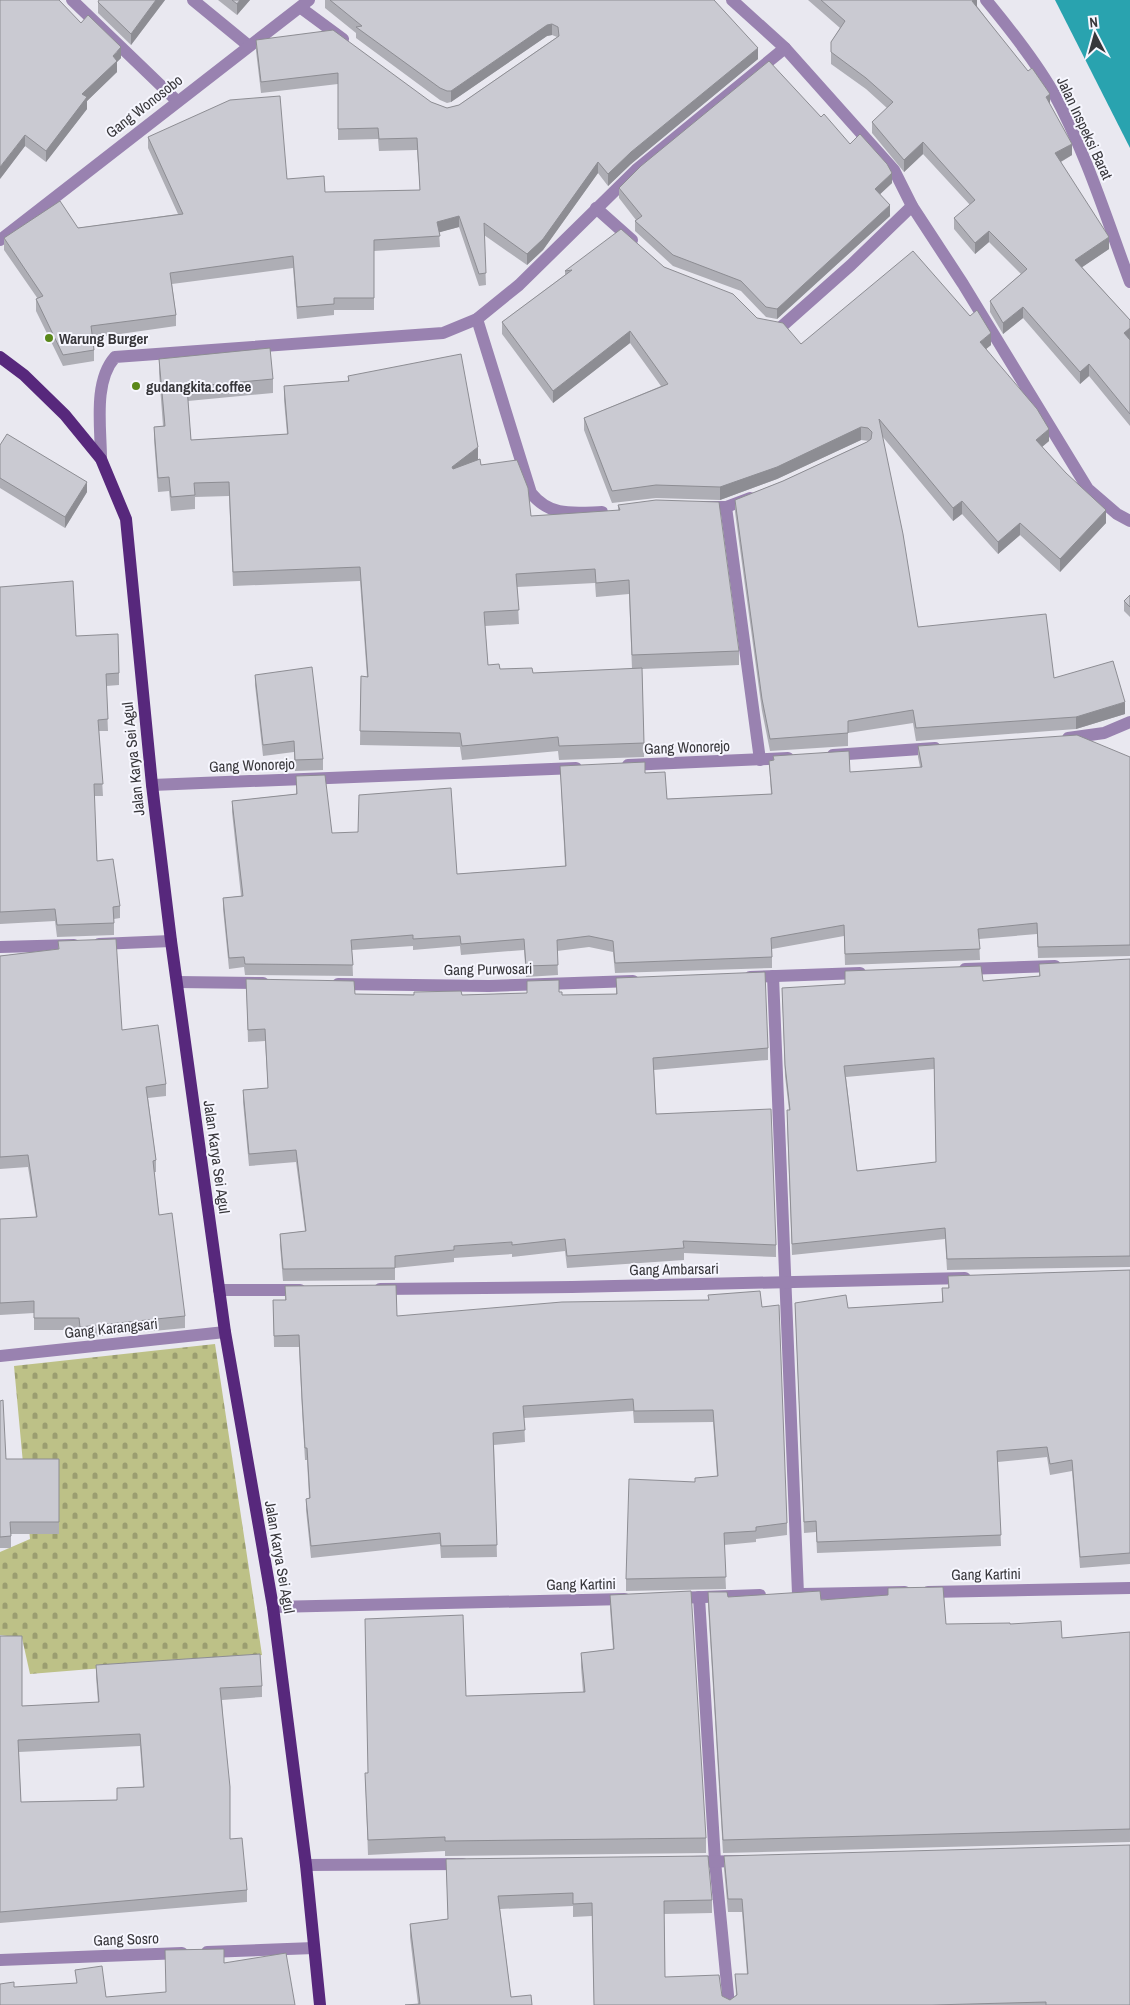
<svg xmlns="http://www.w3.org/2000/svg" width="1130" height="2005" font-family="'Archivo Narrow',sans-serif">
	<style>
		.cemetery { fill: url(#cemetery-stones) }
		.water { fill: #29a3af }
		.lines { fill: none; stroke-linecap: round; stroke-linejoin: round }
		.minor { stroke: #9982b0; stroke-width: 12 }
		.major { stroke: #57287c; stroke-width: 12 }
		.wall { fill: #aeaeb5; fill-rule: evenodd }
		.shaded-wall { fill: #8d8d93 }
		.building { fill: #cacad2; stroke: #8d8d93; fill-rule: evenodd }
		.poi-dot { fill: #5a881a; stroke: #f6f6fe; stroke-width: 2 }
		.labels { text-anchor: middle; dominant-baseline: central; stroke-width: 4; stroke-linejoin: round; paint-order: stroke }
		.street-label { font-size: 15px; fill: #38373b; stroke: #f6f6fe }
		.poi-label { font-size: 15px; font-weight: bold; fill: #38373b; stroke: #f6f6fe; text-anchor: start }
	</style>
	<defs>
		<pattern id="cemetery-stones" width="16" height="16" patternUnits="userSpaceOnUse" patternTransform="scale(1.25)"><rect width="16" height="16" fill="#bdc187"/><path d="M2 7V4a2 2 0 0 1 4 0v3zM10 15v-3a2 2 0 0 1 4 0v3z" fill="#9b9e70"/></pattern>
	</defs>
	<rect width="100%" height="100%" fill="#e9e8f0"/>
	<path class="cemetery" d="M215 1344 262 1655 30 1674 22 1638 0 1635V1552L30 1539 14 1366Z"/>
	<path class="water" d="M1055 0H1130V148Z"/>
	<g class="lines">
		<g class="minor">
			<path d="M72 0 177 101"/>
			<path d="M193 0 249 46"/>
			<path d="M732 0 785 48 894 170 912 206 963 284 1088 489 1117 514 1130 521"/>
			<path d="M986 0C1010 29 1034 59 1053 92 1085 150 1107 220 1130 282"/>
			<path d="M301 8 343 39"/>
			<path d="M596 208 632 240"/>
			<path d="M0 240 309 0"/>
			<path d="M477 319 531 493C550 517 573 513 602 512"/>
			<path d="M770 328H780L851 265 912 206"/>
			<path d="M101 459C101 428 93 382 115 357L443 333 477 319 519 285 636 170 785 48"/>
			<path d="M704 507H726L750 498"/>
			<path d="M726 507 760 760"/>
			<path d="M1068 738 1104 733 1130 722"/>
			<path d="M833 755 935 748"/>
			<path d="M628 765 788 758"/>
			<path d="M152 785 576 768"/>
			<path d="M99 944 171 941"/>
			<path d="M0 947 74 945"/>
			<path d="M965 969 1055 966"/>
			<path d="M773 976 798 1594"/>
			<path d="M750 977 860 973"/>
			<path d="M177 982 263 983"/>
			<path d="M338 984 489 986 633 981"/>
			<path d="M380 1289 572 1287 965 1278"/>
			<path d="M219 1290H300"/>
			<path d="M0 1356 225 1332"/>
			<path d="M928 1592 1130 1588"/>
			<path d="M803 1594 905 1592"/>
			<path d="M699 1597 715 1861 729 2005"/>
			<path d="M675 1598 760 1595"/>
			<path d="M273 1607 625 1599"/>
			<path d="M693 1862 740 1861"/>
			<path d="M306 1865 463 1864"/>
			<path d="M207 1952 314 1948"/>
			<path d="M0 1960 182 1953"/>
		</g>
		<path class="major" d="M0 357 24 375 65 415 101 459 126 519 152 785 171 941 225 1332 273 1607 306 1865 320 2005"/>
	</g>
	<g class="wall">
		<path d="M99 0H165L131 45 98 13V2Z"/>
		<path d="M218 0H250L237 15Z"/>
		<path d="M325 0H714L758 59 631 164 608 186 598 173 543 250 527 265 484 235 486 285 479 286 459 227 439 232 440 247 374 251V310H334V315L297 319 293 268 172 284 176 315V326L92 338 94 350V361L63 366 36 311V299H38L4 250V238L178 214 148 148V137L287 179 325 192 420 190 417 150 379 151 378 139 338 140V84L261 93 256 51V40L447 108 459 105 557 37 552 35 547 36 451 102 447 103 440 100 356 38V33L325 8Z"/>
		<path d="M808 0H977V6L1050 104 1072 155 1061 162 1109 249 1082 267 1130 320V426L1089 376 1080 384 1023 318 1003 334 990 312V301L1021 274 989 242 975 254 954 229V218L970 205 923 154 904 172 872 133V122L887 108 866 89 831 64V42L840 28Z"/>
		<path d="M81 23 121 58 117 62V72L87 101V109L46 162 25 146 0 179Z"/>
		<path d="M821 117 892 183 880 194 890 216 777 319 766 317 741 291 673 266 635 231V221L636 220 619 198V188Z"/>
		<path d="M664 267 757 318 801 344 991 345 986 349 1049 441 1042 447 1106 523 1060 572 1020 535 998 554 962 514 953 521 882 436 918 627 1054 678 1125 714 1076 729 916 741 913 723 848 733V746L770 751 762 711 735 512V500L783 481 869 441 861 440 777 479 720 500 656 498 612 503 584 430V418L661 386 630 343 553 403 502 334V322L565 275V271Z"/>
		<path d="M159 359 273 379V393L188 401 191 440 287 434 284 400V386L348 381V376L478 459 481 465 531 516 618 511V505L739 651V665L642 669 644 757 559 760 558 751 462 760 460 747 360 745 361 676 367 677 360 581 233 586 229 496 195 497V509L171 511 169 491 158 492 154 440V427L163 426 159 373ZM595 583 596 597 629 594 632 669 533 673 500 669 488 665 485 626 519 624 517 587Z"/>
		<path d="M0 445 87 492 65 528 0 488Z"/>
		<path d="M0 587 76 636 119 673V685L106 686 108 731H99L103 796H94L97 861 120 906V918L114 919V935L57 937 55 921 0 924Z"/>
		<path d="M1130 595V617L1124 611V601Z"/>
		<path d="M255 675 323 759V770L295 771 294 752 263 756 255 685Z"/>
		<path d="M918 746 1130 757V956L1038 958 1037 934 979 939 980 960 845 965 844 936 772 949V968L615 973 613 952 589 947 557 951 558 975 526 977 524 950 461 955 460 946 413 950V946L352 950 353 976 245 975 244 967 229 969 223 909V898L241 896 232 812V801L296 794V776L332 833 457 874 565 866 560 766 645 773 667 799 771 794 769 761 773 760V756L850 772 920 767 918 757Z"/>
		<path d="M58 941 122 1030 166 1084V1096L148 1098 156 1160V1172H154L159 1215 185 1316V1328L80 1338 79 1330H34V1313L0 1315V1219L36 1217 28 1167 0 1169V956L58 949Z"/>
		<path d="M1130 959V1267L947 1270 945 1239 792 1255 787 1121V1110H789L785 1076 782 988 983 981 1039 976V964ZM934 1069 936 1162 857 1171 846 1077Z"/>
		<path d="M616 978 768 1048V1060L654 1070 656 1114 776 1245V1257L684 1253V1260L567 1268 565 1251 512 1257V1254L454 1258V1262L395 1268V1280L283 1281 280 1246V1234L305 1231 296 1162 249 1166 243 1102V1090L268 1088 265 1041 248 1042 246 979 355 994 462 995 527 993V981L559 992 562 995 616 994Z"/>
		<path d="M1130 1270V1564L1080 1568 1072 1471 1050 1475 1047 1457 998 1462 1001 1546 817 1553 816 1532 804 1533 795 1303 848 1308 942 1302V1288H948V1276Z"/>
		<path d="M285 1286 397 1316 762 1307 787 1523V1535L756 1539V1542L724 1545 726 1589 626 1591V1579L695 1482 717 1476 713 1422 634 1423 633 1411 524 1418 525 1442 494 1445 497 1557 441 1558 440 1544 311 1558 306 1510V1499L309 1498 307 1460H305L302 1410 299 1347H274L273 1300H285Z"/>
		<path d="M0 1401 6 1459H59V1534H11V1548H0Z"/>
		<path d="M708 1592 728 1597 821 1600 946 1624H1010L1062 1638 1130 1632V1842L723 1853 708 1605Z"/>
		<path d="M610 1595 706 1838V1853L445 1856V1851L368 1855 365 1773H368L466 1696 583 1692 581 1667V1653L613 1649 610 1609Z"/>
		<path d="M0 1636 22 1706 98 1702 96 1677V1665L262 1686V1697L222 1700 230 1839 247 1890V1902L0 1923ZM140 1746 143 1787 117 1800 21 1802 19 1752Z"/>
		<path d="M724 1856 1130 2005H594L592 1916 573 1917V1906L500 1909 511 1997 418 2004 410 1937V1924L448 1919 446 1859 712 1900V1913L664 1914 665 1977 722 1996 730 2000 736 1995 735 1974H747L742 1912H728L724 1869Z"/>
	</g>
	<g class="shaded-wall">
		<path d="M156 0H165L131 45V34Z"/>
		<path d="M240 0H250L237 15V4Z"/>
		<path d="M974 0H977V8L972 1Z"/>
		<path d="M552 24V35L547 36 451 102V91L547 25Z"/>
		<path d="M121 47V58L117 62V72L87 101V109L46 162V151L82 94Z"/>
		<path d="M758 48V59L631 164 608 186V174L631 152Z"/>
		<path d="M1050 94V105L1046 97Z"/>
		<path d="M25 135V146L0 179V167Z"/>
		<path d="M923 142V154L904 172V160Z"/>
		<path d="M1072 144V155L1055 165V153Z"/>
		<path d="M598 162V173L543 250 527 265V254Z"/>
		<path d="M892 173V183L875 199V189Z"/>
		<path d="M890 205V216L777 319V309Z"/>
		<path d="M459 216V227L437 233V222Z"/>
		<path d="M989 231V242L975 254V243Z"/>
		<path d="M1109 237V249L1075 272V260Z"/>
		<path d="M1023 307V318L1003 334V323Z"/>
		<path d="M1130 328V339L1124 345V333Z"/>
		<path d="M630 331V343L553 403V391Z"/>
		<path d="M991 333V345L980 354V342Z"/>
		<path d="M1089 364V376L1080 384V372Z"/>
		<path d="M861 427V440L777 479 720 500V487Z"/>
		<path d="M1049 429V441L1036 452V440Z"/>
		<path d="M478 447V461L452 481V467Z"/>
		<path d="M87 482V492L65 528V517Z"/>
		<path d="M962 501V514L953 521V508Z"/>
		<path d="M1106 510V523L1060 572V559Z"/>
		<path d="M1020 523V535L998 554V542Z"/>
		<path d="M1125 702V714L1076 729V717Z"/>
	</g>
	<g class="building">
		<path d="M0 0H59L81 23 88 15 121 47 113 56 117 61 82 94 87 97 46 151 25 135 0 167Z"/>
		<path d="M99 0H156L131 34 98 2Z"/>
		<path d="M232 0H240L237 4Z"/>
		<path d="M330 0H714L758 48 631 152 608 174 598 162 543 239 527 254 484 223 486 273 479 274 459 216 437 222 440 236 374 240V298H334V304L297 307 293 256 170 273 176 315 91 326 94 350 63 355 36 299 43 296 4 238 60 201 78 228 183 214 148 137 230 100 280 96 287 179 324 176 325 192 420 190 417 138 379 139 378 128 338 129V73L261 82 256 40 333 30 431 102 447 108 459 105 559 36 558 27 552 24 547 25 451 91H447L440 88 356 27 362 26Z"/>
		<path d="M821 0H974L972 1 1028 71 1032 68 1050 94 1046 97 1072 144 1055 153 1109 237 1075 260 1130 320V328L1124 333 1130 340V414L1089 364 1080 372 1023 307 1003 323 990 301 1027 269 989 231 975 243 954 218 975 200 923 142 904 160 872 122 893 102 866 78 831 52V42L845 21Z"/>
		<path d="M769 61 821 117 824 114 850 144 860 134 887 164 892 173 875 189 890 205 777 309 766 307 741 281 673 255 635 221 642 216 619 188 641 166Z"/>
		<path d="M621 229 664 267 733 294 757 318 783 323 801 344 913 251 970 316 977 310 991 333 980 342 1037 409 1049 429 1036 440 1066 473 1106 510 1060 559 1020 523 998 542 962 501 953 508 879 419 903 534 918 627 1046 614 1054 678 1113 661 1125 702 1076 717 916 728 913 710 848 721V733L770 739 762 699 735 500 783 481 867 442 871 439 872 432 868 428 861 427 777 467 720 487 656 485 612 491 584 418 668 384 630 331 553 391 502 322 572 270 565 271Z"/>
		<path d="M270 348 273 379 187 387 191 440 288 434 284 386 349 381 348 376 461 354 478 447 452 467 453 469 480 459 481 465 517 460 528 488 531 516 620 510 618 505 656 500 719 502 739 651 632 655 629 580 596 583 595 569 516 574 519 610 484 612 488 665 499 664 500 669 532 668 533 673 642 668 644 743 559 746 558 737 462 746 460 733 360 731 361 676 368 677 360 567 233 572 229 482 194 483 195 495 171 497 169 477 158 478 154 427 165 426 159 359Z"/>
		<path d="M7 434 87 482 65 517 0 478V445Z"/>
		<path d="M73 581 76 636 118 634 119 673 106 674 108 719 98 720 103 784H94L97 861 113 859 120 906 113 907 114 923 57 925 55 909 0 912V587Z"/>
		<path d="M1130 595V607L1124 601Z"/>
		<path d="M312 667 323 759 295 760 294 741 263 745 255 675Z"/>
		<path d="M1077 735 1130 757V945L1038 947 1037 923 978 929 980 949 845 954 844 925 771 938 772 957 615 963 613 941 589 936 557 940 558 965 526 966 524 939 461 944 460 936 413 939V935L351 940 353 965 245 964 244 957 229 958 223 898 243 896 232 801 297 794 296 776 325 775 332 833 358 832 359 795 451 788 457 874 566 866 560 766 645 762V773L665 772 667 799 772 794 769 761 774 760 773 756 849 751 850 772 922 767 918 746Z"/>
		<path d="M116 939 122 1030 158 1025 166 1084 146 1087 156 1160 153 1161 159 1215 172 1213 185 1316 80 1327 79 1318H34V1301L0 1303V1219L37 1217 28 1155 0 1157V956L59 949 58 941Z"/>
		<path d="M1130 959V1256L947 1259 945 1228 792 1244 787 1110H790L785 1065 782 988 845 984V971L981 966 983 981 1040 976 1039 964ZM934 1058 936 1162 857 1171 844 1066Z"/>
		<path d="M765 972 768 1048 653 1058 656 1114 771 1109 776 1245 683 1241 684 1248 567 1256 565 1239 512 1245V1242L454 1246V1250L395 1256V1268L283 1269 280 1234 306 1231 296 1150 249 1154 243 1090 268 1088 265 1029 248 1030 246 979 354 981 355 994 414 995V992L461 991 462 995 527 993V981L559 980V992H562V995L617 994 616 978Z"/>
		<path d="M1130 1270V1553L1080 1557 1072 1460 1050 1464 1047 1447 997 1451 1001 1535 817 1542 816 1521 804 1522 795 1303 846 1295 848 1308 943 1302 942 1288H949L948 1276Z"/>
		<path d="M396 1285 397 1316 562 1302 709 1300 708 1295 760 1291 762 1307 779 1305 787 1523 756 1527V1531L724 1533 726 1577 626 1579 629 1479 695 1482V1478L718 1476 713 1410 634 1411 633 1399 523 1406 525 1430 493 1433 497 1545 441 1546 440 1533 311 1546 306 1499 310 1498 307 1448H305L302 1398 299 1335 274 1336 273 1300H286L285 1286Z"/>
		<path d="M3 1400 6 1459H59V1522H10L11 1536 0 1537V1401Z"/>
		<path d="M943 1587 946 1624 1010 1623V1624L1061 1621 1062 1638 1130 1632V1829L723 1840 708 1592H727L728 1597 820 1591 821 1600 888 1595V1588Z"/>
		<path d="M691 1591 706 1838 445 1841V1837L368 1840 365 1773H368L365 1619 463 1615 466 1696 585 1692 581 1653 614 1649 610 1595Z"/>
		<path d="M0 1636H22V1706L99 1702 96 1665 260 1654 262 1686 220 1688 230 1787V1839L242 1838 247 1890 0 1912ZM140 1734 144 1787 117 1788V1800L21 1802 18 1740Z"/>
		<path d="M1130 1845V2005H1046V2002L932 2005H594L592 1903 573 1904V1893L498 1896 511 1997 531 1995 532 2005H405L420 2004 410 1924 448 1919 446 1859 708 1856 712 1900 664 1901 665 1977 719 1975 722 1996 730 2000 737 1995 735 1974H748L742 1899H728L724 1856Z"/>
		<path d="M224 1949V1963L286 1953 295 2005H0V1984L14 1982V1987L77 1983 75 1970 102 1966 106 1997 166 1992 165 1950Z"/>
	</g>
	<g class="poi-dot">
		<circle cx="49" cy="338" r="5"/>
		<circle cx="136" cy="386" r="5"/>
	</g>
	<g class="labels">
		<g class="street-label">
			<text transform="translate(144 106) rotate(-38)">Gang Wonosobo</text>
			<text transform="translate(1085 128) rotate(65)">Jalan Inspeksi Barat</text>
			<text transform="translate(687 747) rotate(-2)">Gang Wonorejo</text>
			<text transform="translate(133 759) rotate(-96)">Jalan Karya Sei Agul</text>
			<text transform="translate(252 765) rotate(-2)">Gang Wonorejo</text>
			<text transform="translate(488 969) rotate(-1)">Gang Purwosari</text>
			<text transform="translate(217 1157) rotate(82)">Jalan Karya Sei Agul</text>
			<text transform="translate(674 1269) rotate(-1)">Gang Ambarsari</text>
			<text transform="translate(111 1328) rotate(-6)">Gang Karangsari</text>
			<text transform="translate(280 1557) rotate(80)">Jalan Karya Sei Agul</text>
			<text transform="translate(986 1574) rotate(-1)">Gang Kartini</text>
			<text transform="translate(581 1584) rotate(-1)">Gang Kartini</text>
			<text transform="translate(126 1939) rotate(-2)">Gang Sosro</text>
		</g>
		<g class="poi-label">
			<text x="59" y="338">Warung Burger</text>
			<text x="146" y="386">gudangkita.coffee</text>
		</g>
	</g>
	<g transform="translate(1095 35) rotate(354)" stroke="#f6f6fe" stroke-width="4" paint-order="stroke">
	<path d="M0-4L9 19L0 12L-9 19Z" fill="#38373b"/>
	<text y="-8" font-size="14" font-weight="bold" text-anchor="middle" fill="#38373b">N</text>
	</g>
</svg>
